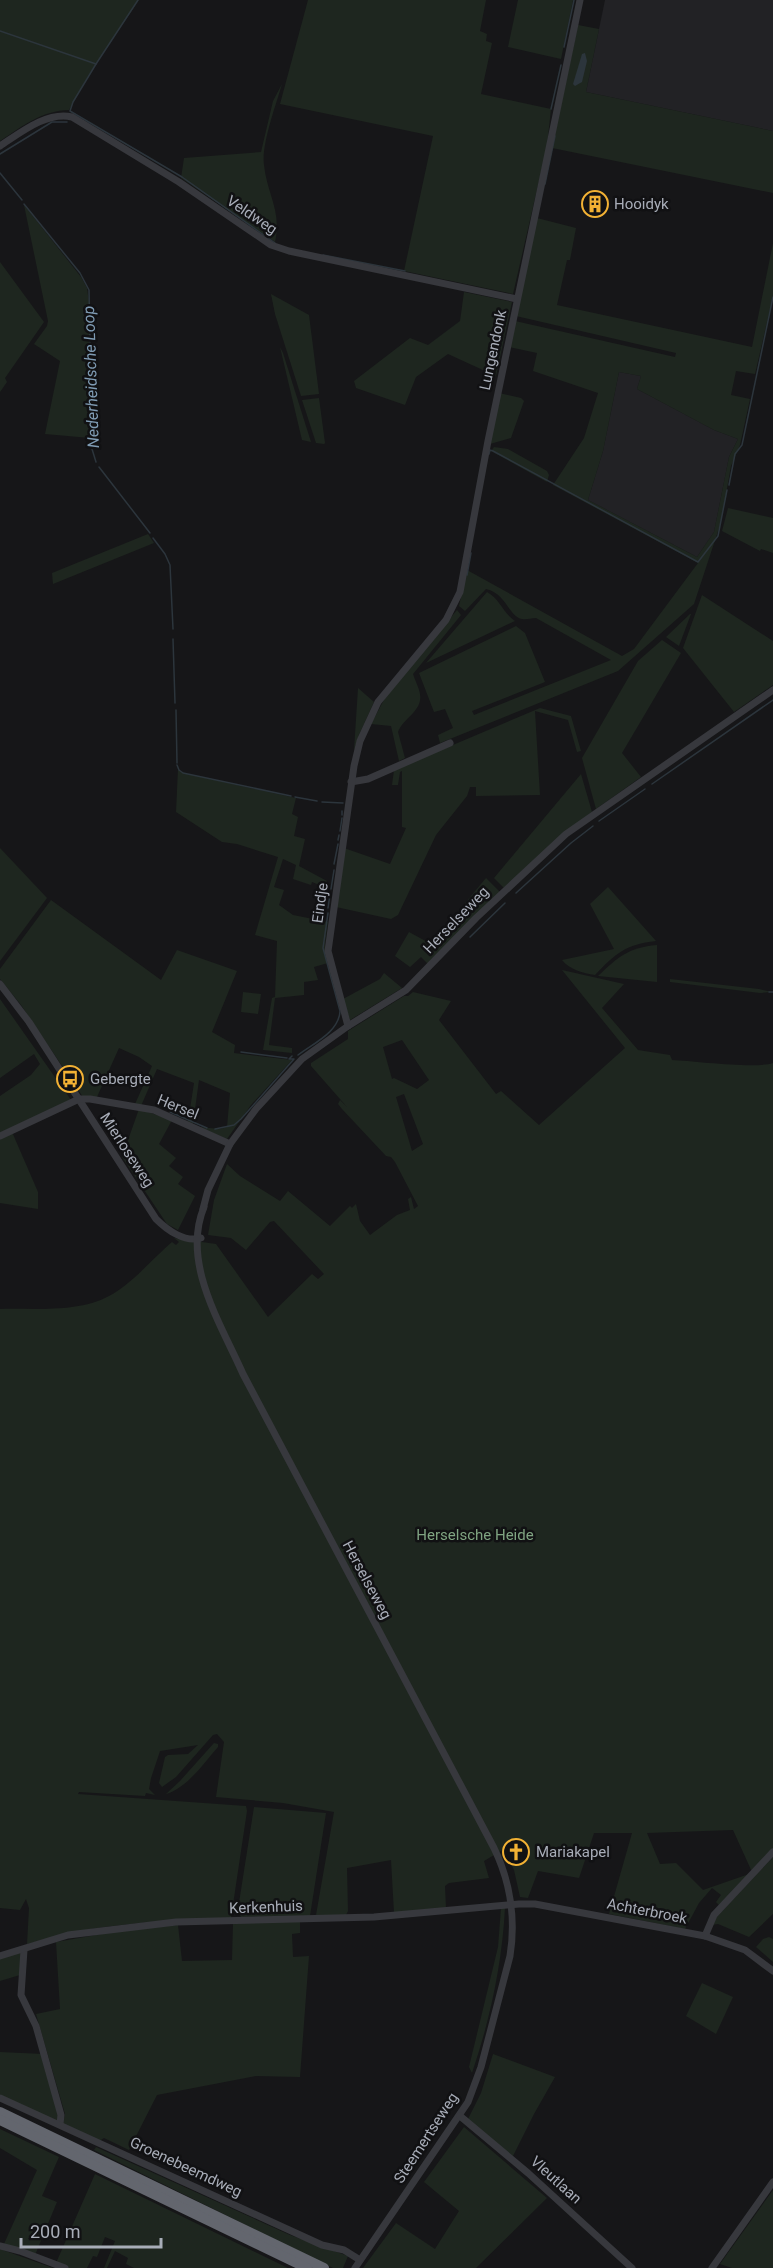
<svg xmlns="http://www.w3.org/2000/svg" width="773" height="2268" font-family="Roboto,sans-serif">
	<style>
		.built { fill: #222225 }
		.green { fill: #1e261f; fill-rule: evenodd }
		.water { fill: #2c353c }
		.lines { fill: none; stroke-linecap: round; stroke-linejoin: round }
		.stream { stroke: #2c353c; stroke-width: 1.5 }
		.minor { stroke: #37383d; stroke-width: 7 }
		.highway { stroke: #63666e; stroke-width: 10 }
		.labels { text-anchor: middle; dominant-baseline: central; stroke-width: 5; stroke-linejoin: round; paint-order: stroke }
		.poi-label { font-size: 15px; fill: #a8adb8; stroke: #111113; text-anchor: start }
		.street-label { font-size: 15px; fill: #a8adb8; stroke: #111113 }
		.park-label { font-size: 15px; fill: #7fa381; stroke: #111113 }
		.water-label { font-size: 16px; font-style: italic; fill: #7f9bb3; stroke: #111113 }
	</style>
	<rect width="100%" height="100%" fill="#161618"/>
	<g class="built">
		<path d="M605 0H773V131L586 92Z"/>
		<path d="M619 372 641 376 637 389 714 430 738 439 729 457 714 532 697 557 588 500 603 451Z"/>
	</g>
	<g class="green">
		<path d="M0 0H139L88 76 69 110C43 110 21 127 0 141Z"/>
		<path d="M308 0H486L480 31 487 34 486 41 492 43 481 94 551 109 547 146 513 294 404 271 433 136 280 104Z"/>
		<path d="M518 0H573L561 59 508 47Z"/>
		<path d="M578 25 599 29 586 92 773 131V193L552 148Z"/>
		<path d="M282 84C276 105 261 145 264 165 267 194 282 211 275 242L181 178 184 158 261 152 273 101Z"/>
		<path d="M24 205 81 277 87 288 89 302 90 438 45 434 60 361 34 344 47 326 48 321Z"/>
		<path d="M537 218 576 228 570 260H567L557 305 752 347 773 243V296L755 374 736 371 731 395 750 399 740 445 731 466 721 522 694 604 618 671 440 743 438 735 453 728 445 709 434 712 419 673 516 626 525 633 545 682 472 711 474 715 611 660 536 618C531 618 526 620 522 619 509 617 506 593 486 589L465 611 459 606 467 570 622 656 634 649 698 563 553 485 584 438 598 393 533 371 537 353 509 347 515 321 675 357 676 353 516 316ZM619 372 641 376 637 389 714 430 738 439 729 457 714 532 697 557 588 500 603 451Z"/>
		<path d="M0 262 44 322 5 378 7 382 0 392Z"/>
		<path d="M464 292 512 302 496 376 448 354 416 377 405 405 356 388 354 381 410 338 428 345 460 321Z"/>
		<path d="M271 294 309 315 319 394 301 396 275 314Z"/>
		<path d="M280 347 283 353 311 442 302 440Z"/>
		<path d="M499 393 521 398 524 401 511 438 490 444Z"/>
		<path d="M319 398 325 443 324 444 316 443 302 400Z"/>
		<path d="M494 447 508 449 547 471 549 475 547 482 491 451Z"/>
		<path d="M728 508 773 518V553L761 549 760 551 722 531Z"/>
		<path d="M148 534 154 543 53 584 52 573Z"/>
		<path d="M487 592C500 599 503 613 515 621L426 663Z"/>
		<path d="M702 595 773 641V685L734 712 683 648Z"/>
		<path d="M457 610 461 615 413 674C415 681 419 687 420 694 423 711 403 718 398 732L405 758 399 761 391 726 371 724 385 698Z"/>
		<path d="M690 614H691L679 646 666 637Z"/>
		<path d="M662 640 681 653 622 753 641 777 596 809 582 758 638 661Z"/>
		<path d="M358 688 374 702 359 735 354 750Z"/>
		<path d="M540 708 571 716 581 751 577 752 568 720 535 711 540 795 476 796V787H470L467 796 436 835 398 915 391 919 336 907 344 848 390 864 406 828 402 827V771L400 772 398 785H392L394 770Z"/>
		<path d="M178 769 183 773 296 798 292 814 298 817 294 836 305 839 299 866 327 881V884L322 886 312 882 311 885 293 879 296 865 283 859 274 887 284 890 279 905 293 915 328 922 325 944 328 963 314 967 318 980 304 982V995L275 998 269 1045 292 1048V1053L263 1050 272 998 275 997 277 941 255 935 278 857 237 844 222 842 176 812Z"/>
		<path d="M581 774 592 812 504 888 494 878Z"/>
		<path d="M0 848 47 898 0 961Z"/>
		<path d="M486 878 500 892 429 965 421 957 410 967 395 956 409 932 431 944Z"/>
		<path d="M608 887 656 941C626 944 615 954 595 975 583 973 570 970 562 960L614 949 590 904Z"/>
		<path d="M51 900 161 980 177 950 237 971 212 1032 235 1045 234 1053 292 1060 251 1105 227 1139 199 1127 220 1129 227 1127 230 1093 199 1080 193 1124 188 1122 194 1083 157 1069 141 1106 135 1104 152 1066 139 1057 119 1048 97 1097H83L21 1005 0 979V969Z"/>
		<path d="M657 945V982L598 976C619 956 628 948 657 945Z"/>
		<path d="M562 970 624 984 602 1008 638 1050 670 1055 672 1060C694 1061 756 1069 773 1063V1849L752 1872 733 1830 647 1833 660 1864 676 1863 703 1890 749 1874 720 1906 716 1902 721 1895 712 1888 699 1903 685 1929 609 1914 632 1833H594L579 1878 538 1871 528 1898 520 1897 514 1870 504 1849 484 1861 489 1878 449 1883 445 1886 446 1908 394 1913 391 1860 347 1868 348 1911 346 1915H316L334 1812 283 1803 216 1797 224 1742 217 1734 213 1735 176 1777 162 1787 159 1783 165 1757 168 1755 188 1754 198 1745 160 1751 151 1778 149 1789 155 1795 146 1793 145 1796 79 1792 78 1794 246 1806 247 1811 231 1918C184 1919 138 1922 91 1929 70 1933 49 1939 27 1944L29 1908 26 1899 20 1910 0 1908V1309C34 1308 78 1313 109 1296 131 1285 153 1258 172 1242L176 1245 179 1242 174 1238 216 1244 268 1317 312 1274 318 1279 324 1274 274 1221 270 1222 246 1250 231 1238 208 1235 214 1200 227 1164 240 1176 280 1201 288 1191 330 1226 350 1206 352 1208 356 1204 360 1221 370 1235 397 1215 410 1210 408 1199 411 1197 414 1209 418 1206 395 1162 391 1157 386 1156 342 1109 338 1104 340 1100 347 1107 311 1066V1063L348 1039V1031L404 996H408L413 992 451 1001 439 1020 496 1094 501 1091 539 1125 625 1048ZM402 1040 429 1080 417 1089 394 1078 392 1079 383 1047ZM404 1094 423 1144 412 1151 396 1097Z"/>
		<path d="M384 973 402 988 350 1020 343 999 380 979Z"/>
		<path d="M670 979 759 989 772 992 760 993 670 982Z"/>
		<path d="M243 992 261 994 258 1014 241 1012Z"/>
		<path d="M0 999 71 1100 0 1133V1096L31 1075 40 1064 34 1054 0 1078Z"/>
		<path d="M139 1109 172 1120 159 1144 176 1158 169 1166 183 1177 178 1184 195 1196 178 1230 167 1224 122 1157Z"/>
		<path d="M12 1132 38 1192V1209L0 1203V1139Z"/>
		<path d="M214 1743 218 1744V1747C204 1763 187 1788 166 1794L180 1781Z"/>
		<path d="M254 1807 326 1813 310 1916 241 1917 238 1909Z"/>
		<path d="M773 1857V1914L749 1937 718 1924 712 1925 713 1921Z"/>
		<path d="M501 1908H505C502 1964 490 2020 472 2073L469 2067 498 1947Z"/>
		<path d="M300 1921V1933L292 1934 293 1957 309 1956 300 2077 256 2076 157 2095 129 2150 104 2138 99 2141 63 2125 65 2114 36 2014 60 2009 56 1942 119 1931 178 1925 182 1961 232 1960 233 1923Z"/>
		<path d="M769 1937 773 1939V1962L756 1947 763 1939Z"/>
		<path d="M21 1952 20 1975 0 1981V1958Z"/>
		<path d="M702 1983 733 1997 716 2034 686 2016Z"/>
		<path d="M0 2052 43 2054 60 2114 58 2123 0 2096Z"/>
		<path d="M493 2054 555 2077 534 2114 512 2158 468 2119 481 2093Z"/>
		<path d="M464 2127 547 2198 476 2268H363L396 2223 435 2249 459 2211 424 2182Z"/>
		<path d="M0 2129 59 2157 42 2196 57 2202 35 2255 4 2244 37 2170 0 2148Z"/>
		<path d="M96 2147 290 2235 348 2256 343 2268H333L94 2150Z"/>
		<path d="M95 2174 288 2268H134L126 2264 128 2258 115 2251 107 2268H104L115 2241 105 2237 97 2257 93 2256 87 2268H69L56 2263Z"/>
		<path d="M773 2190V2268H732L720 2264Z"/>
		<path d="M0 2249 53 2268H0Z"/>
	</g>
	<path class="water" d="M585 53 587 61 582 82 575 86 573 84 582 54Z"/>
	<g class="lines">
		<g class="stream">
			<path d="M0 31 96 64 138 0"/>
			<path d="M564 47 574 0"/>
			<path d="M96 64 73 102 70 111 182 177 275 243"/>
			<path d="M551 109 561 65"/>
			<path d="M0 154 52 122H67"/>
			<path d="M0 173 22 200"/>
			<path d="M545 184 555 136"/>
			<path d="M24 204 80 273 89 290 92 449 96 462"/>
			<path d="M323 255 405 271"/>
			<path d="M489 454 490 450 493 451 698 562 718 536 727 490"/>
			<path d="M99 467 150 533"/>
			<path d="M729 485 735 454 742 445 773 297"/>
			<path d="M153 538 165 554 170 565 173 629"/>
			<path d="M467 575 471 553"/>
			<path d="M173 639 175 703"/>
			<path d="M176 710 177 763"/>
			<path d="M177 765 179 770 183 773 291 796"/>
			<path d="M652 784 773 700"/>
			<path d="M295 797 317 801"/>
			<path d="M322 802 343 803"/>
			<path d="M342 815V811"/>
			<path d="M599 821 645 789"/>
			<path d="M340 831 342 818"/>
			<path d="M338 840 339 835"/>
			<path d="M334 864 338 844"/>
			<path d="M331 889 334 870"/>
			<path d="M516 893 571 843 593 826"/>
			<path d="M328 908 330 894"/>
			<path d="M470 937 505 903"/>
			<path d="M769 992H773"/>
			<path d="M241 1052 287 1058"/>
			<path d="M298 1055C314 1043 339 1032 340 1011L323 948 328 913"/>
			<path d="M170 1112 207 1128"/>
			<path d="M215 1129 234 1125 241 1119 294 1059H289L292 1056"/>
		</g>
		<g class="minor">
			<path d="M0 146C20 133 47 111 72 117L179 182 271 245 289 251 517 299"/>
			<path d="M351 782 368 779 450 743"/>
			<path d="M0 984 29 1022 156 1219C167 1230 185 1243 201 1238"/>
			<path d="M348 1026 328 951 354 766 360 741 378 702 446 620 460 592 488 441 580 0"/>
			<path d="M0 1136 79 1099H90L154 1110 230 1144"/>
			<path d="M204 1207C181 1263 221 1324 243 1374L494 1848C510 1881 516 1919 510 1956L481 2067 468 2102 355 2268"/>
			<path d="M203 1209 208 1190 230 1144 256 1109 302 1059 348 1026 406 990 476 918 566 834 773 690"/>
			<path d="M705 1936 745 1950 773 1971"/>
			<path d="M24 1950 21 1995 36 2026 61 2115 60 2124"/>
			<path d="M0 1956 68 1935 176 1922 374 1917 519 1904H535L705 1936 714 1915 773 1852"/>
			<path d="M0 2098 322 2245 344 2250 360 2260"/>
			<path d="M460 2116 528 2173 632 2268"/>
			<path d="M0 2246 20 2251 65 2268"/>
			<path d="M712 2268 773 2182"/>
		</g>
		<g class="highway">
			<path d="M0 2112 324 2268"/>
			<path d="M0 2120 307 2268"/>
		</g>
	</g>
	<defs>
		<symbol id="building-ring" viewBox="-11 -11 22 22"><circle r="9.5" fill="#111113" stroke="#f2b134" stroke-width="1.5"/><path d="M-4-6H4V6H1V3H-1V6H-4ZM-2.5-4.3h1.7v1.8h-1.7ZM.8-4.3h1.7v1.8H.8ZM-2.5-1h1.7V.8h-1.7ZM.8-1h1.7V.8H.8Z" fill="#f2b134"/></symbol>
		<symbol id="bus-ring" viewBox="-11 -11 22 22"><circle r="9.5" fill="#111113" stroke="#f2b134" stroke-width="1.5"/><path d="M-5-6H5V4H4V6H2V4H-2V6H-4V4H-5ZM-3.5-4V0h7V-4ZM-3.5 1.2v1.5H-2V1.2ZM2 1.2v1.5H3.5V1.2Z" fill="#f2b134"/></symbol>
		<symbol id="church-ring" viewBox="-11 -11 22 22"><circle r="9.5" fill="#111113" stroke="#f2b134" stroke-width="1.5"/><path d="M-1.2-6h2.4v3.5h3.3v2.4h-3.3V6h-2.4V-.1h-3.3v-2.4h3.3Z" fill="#f2b134"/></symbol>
	</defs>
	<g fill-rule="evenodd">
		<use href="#building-ring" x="580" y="189" width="30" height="30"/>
		<use href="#bus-ring" x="55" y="1064" width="30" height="30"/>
		<use href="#church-ring" x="501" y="1837" width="30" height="30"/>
	</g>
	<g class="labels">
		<g class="poi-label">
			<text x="614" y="204">Hooidyk</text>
			<text x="90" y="1079">Gebergte</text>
			<text x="536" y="1852">Mariakapel</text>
		</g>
		<g class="street-label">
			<text transform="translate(252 215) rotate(34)">Veldweg</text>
			<text transform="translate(493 350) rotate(-78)">Lungendonk</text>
			<text transform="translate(320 903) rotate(-82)">Eindje</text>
			<text transform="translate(456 920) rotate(-46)">Herselseweg</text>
			<text transform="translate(178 1107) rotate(22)">Hersel</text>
			<text transform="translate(127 1150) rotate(57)">Mierloseweg</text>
			<text transform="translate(367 1580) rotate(62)">Herselseweg</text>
			<text transform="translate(266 1907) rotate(-2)">Kerkenhuis</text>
			<text transform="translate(647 1911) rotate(11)">Achterbroek</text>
			<text transform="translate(426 2138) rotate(-57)">Steemertseweg</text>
			<text transform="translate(186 2167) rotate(25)">Groenebeemdweg</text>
			<text transform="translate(556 2180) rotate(42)">Vleutlaan</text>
		</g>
		<g class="park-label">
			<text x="475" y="1535">Herselsche Heide</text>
		</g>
		<g class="water-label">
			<text transform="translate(91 377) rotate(-92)">Nederheidsche Loop</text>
		</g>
	</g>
	<path d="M21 2238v9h140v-9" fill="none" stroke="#a8adb8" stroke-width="3"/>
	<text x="30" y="2238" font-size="18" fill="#a8adb8" stroke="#111113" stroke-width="4.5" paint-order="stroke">200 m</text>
</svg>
